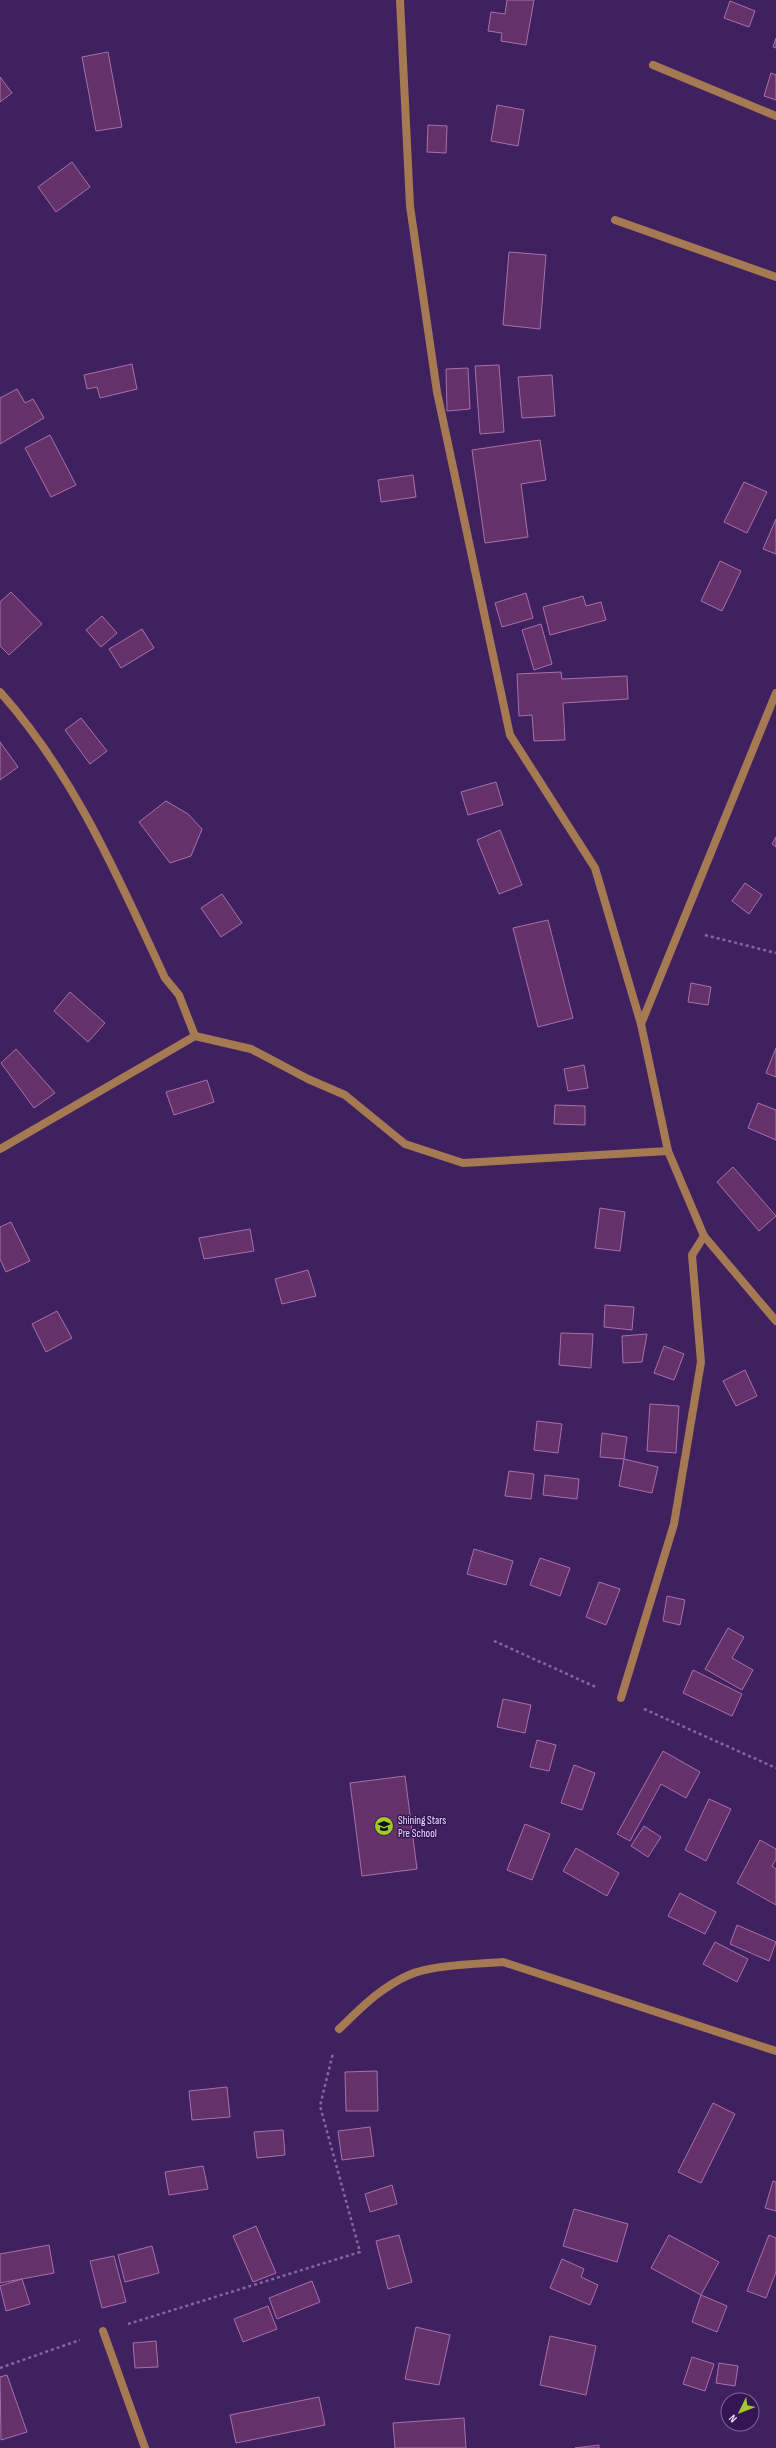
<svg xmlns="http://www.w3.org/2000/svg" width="776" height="2448" font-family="'Sofia Sans Condensed',sans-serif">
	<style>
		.building { fill: #643169; stroke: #a770ac }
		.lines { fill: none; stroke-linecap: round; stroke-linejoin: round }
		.path { stroke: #81699c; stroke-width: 2.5; stroke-dasharray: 3 3; stroke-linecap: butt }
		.service { stroke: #a57a52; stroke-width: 8 }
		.minor { stroke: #a57a52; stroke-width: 8 }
		.labels { text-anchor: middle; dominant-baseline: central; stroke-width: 3; stroke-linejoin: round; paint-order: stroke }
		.poi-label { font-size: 11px; fill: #ebdffe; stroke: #351654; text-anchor: start }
	</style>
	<rect width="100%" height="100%" fill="#40215f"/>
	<g class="building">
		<path d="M507 0H534L526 45 501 41 502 33 488 31 491 12 505 14Z"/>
		<path d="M730 1 755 11 749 27 724 18Z"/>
		<path d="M776 38V48L773 47Z"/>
		<path d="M108 52 122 127 96 131 82 57Z"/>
		<path d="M771 73 776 75V100L764 96Z"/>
		<path d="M0 77 12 93 0 102Z"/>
		<path d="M497 105 524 110 518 146 491 141Z"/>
		<path d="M428 125 447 126 446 153 427 152Z"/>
		<path d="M72 162 90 187 56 212 38 187Z"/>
		<path d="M509 252 546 255 540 329 503 325Z"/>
		<path d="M132 364 137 389 100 398 97 387 87 389 84 375Z"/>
		<path d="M499 365 504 432 480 434 475 366Z"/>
		<path d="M468 368 470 409 447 411 446 369Z"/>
		<path d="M552 375 555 416 522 418 518 377Z"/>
		<path d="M17 389 25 403 33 399 44 418 0 444V398Z"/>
		<path d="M50 435 76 485 51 497 25 448Z"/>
		<path d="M540 440 546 480 521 484 528 537 485 543 472 450Z"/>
		<path d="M413 475 416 497 381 502 378 480Z"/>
		<path d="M744 482 767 492 747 533 724 522Z"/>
		<path d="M776 519V554L763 549Z"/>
		<path d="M720 561 741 571 722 611 701 601Z"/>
		<path d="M11 592 42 624 9 655 0 646V602Z"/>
		<path d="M526 593 533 618 502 627 495 603Z"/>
		<path d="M583 596 586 606 601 602 606 620 550 635 543 607Z"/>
		<path d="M102 616 117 633 101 647 86 630Z"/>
		<path d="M541 624 552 664 534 670 522 630Z"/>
		<path d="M142 629 154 648 121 668 109 649Z"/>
		<path d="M561 672 562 679 627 676 628 699 563 703 565 740 534 741 532 715 519 716 517 674Z"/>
		<path d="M81 718 107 751 90 764 65 730Z"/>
		<path d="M0 742 18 767 0 780Z"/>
		<path d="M496 782 503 805 468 815 461 792Z"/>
		<path d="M166 801 188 814 202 829 191 856 170 863 139 822Z"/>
		<path d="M500 830 522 885 499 894 477 840Z"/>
		<path d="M776 837V847L772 844Z"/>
		<path d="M745 883 762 895 749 914 732 901Z"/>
		<path d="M222 894 242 923 221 937 201 908Z"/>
		<path d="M548 920 573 1018 538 1027 513 928Z"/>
		<path d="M691 983 711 987 708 1005 688 1002Z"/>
		<path d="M70 992 105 1023 88 1042 54 1011Z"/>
		<path d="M776 1048V1077L766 1073Z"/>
		<path d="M16 1049 55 1093 34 1108 1 1063Z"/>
		<path d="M584 1065 588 1088 568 1091 564 1069Z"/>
		<path d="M207 1080 214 1102 174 1115 166 1092Z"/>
		<path d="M758 1103 776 1110V1140L748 1128Z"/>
		<path d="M555 1105 585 1106V1125L554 1124Z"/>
		<path d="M733 1167 776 1216 759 1231 717 1182Z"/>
		<path d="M600 1208 625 1212 620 1251 595 1248Z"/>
		<path d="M11 1222 30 1261 6 1272 0 1259V1227Z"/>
		<path d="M250 1229 254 1251 204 1259 199 1238Z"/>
		<path d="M308 1270 316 1296 282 1304 275 1279Z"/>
		<path d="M605 1305 634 1307 632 1330 604 1327Z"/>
		<path d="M57 1311 72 1338 46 1352 32 1324Z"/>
		<path d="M561 1333 593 1334 591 1368 559 1365Z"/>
		<path d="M647 1334 642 1362 623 1363 622 1336Z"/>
		<path d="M664 1346 684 1354 674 1380 654 1373Z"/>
		<path d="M745 1370 757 1396 736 1406 723 1381Z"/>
		<path d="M650 1404 679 1406 676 1453 647 1451Z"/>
		<path d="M537 1421 562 1424 558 1453 534 1450Z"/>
		<path d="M602 1433 627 1437 624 1459 600 1457Z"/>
		<path d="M624 1459 658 1467 652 1493 619 1486Z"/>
		<path d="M509 1471 534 1474 531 1499 505 1496Z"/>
		<path d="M545 1475 579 1479 577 1499 543 1495Z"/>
		<path d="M474 1549 513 1561 506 1585 467 1574Z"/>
		<path d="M540 1558 570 1568 560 1596 530 1585Z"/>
		<path d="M599 1582 620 1589 606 1625 586 1617Z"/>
		<path d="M667 1596 685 1600 680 1625 663 1621Z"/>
		<path d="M728 1628 744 1637 732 1658 753 1670 742 1690 705 1669Z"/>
		<path d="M693 1670 742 1694 732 1716 683 1693Z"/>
		<path d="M503 1699 531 1705 525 1733 497 1727Z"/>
		<path d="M537 1740 556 1745 549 1771 530 1767Z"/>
		<path d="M663 1751 700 1772 686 1798 661 1784 630 1841 617 1834Z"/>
		<path d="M574 1765 595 1773 582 1810 561 1803Z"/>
		<path d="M405 1776 417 1869 362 1876 350 1783Z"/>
		<path d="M709 1799 731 1809 706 1861 685 1850Z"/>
		<path d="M525 1824 550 1834 532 1880 507 1870Z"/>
		<path d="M644 1826 661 1837 648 1857 631 1846Z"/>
		<path d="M760 1840 776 1849V1859L772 1866 776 1869V1905L737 1883Z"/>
		<path d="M576 1848 619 1873 607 1896 563 1871Z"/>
		<path d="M680 1893 716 1912 705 1934 668 1916Z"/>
		<path d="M737 1925 776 1942 769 1961 730 1944Z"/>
		<path d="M715 1942 748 1959 737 1982 703 1964Z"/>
		<path d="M377 2071 378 2111H346L345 2072Z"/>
		<path d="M227 2087 230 2117 192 2120 189 2091Z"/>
		<path d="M713 2103 735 2114 701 2183 678 2172Z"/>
		<path d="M370 2127 374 2156 342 2160 338 2131Z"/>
		<path d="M283 2130 285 2155 257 2158 254 2132Z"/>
		<path d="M203 2166 208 2189 169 2195 165 2172Z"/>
		<path d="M773 2181 776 2182V2211L765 2208Z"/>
		<path d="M392 2185 397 2204 370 2212 365 2194Z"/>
		<path d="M574 2209 628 2224 617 2262 563 2246Z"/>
		<path d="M256 2226 276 2273 253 2282 233 2236Z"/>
		<path d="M399 2235 412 2282 388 2289 376 2241Z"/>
		<path d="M669 2235 719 2262 701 2295 651 2268Z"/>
		<path d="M769 2235 776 2238V2272L766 2298 747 2291Z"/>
		<path d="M49 2245 54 2273 0 2283V2254Z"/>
		<path d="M152 2246 159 2273 125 2282 118 2255Z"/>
		<path d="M114 2256 126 2302 102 2308 90 2261Z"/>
		<path d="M562 2259 584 2269 581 2277 598 2285 590 2305 550 2288Z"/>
		<path d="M22 2279 30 2304 6 2311 0 2286Z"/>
		<path d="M312 2281 320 2302 277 2319 269 2298Z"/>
		<path d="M701 2295 727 2306 717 2332 692 2322Z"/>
		<path d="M268 2306 277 2329 243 2342 234 2319Z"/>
		<path d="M416 2327 450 2335 439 2385 405 2379Z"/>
		<path d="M550 2336 596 2346 586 2395 540 2385Z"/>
		<path d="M156 2341 158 2367 135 2368 133 2343Z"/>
		<path d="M692 2357 714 2364 705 2391 683 2384Z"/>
		<path d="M719 2363 738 2366 735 2386 716 2383Z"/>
		<path d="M7 2375 27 2432 1 2440 0 2377Z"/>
		<path d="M319 2397 325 2425 236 2443 230 2415Z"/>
		<path d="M464 2418 466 2448H395L393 2423Z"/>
		<path d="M599 2445V2448H575Z"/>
	</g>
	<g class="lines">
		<g class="path">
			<path d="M705 935 776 953"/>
			<path d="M494 1641 598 1688"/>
			<path d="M644 1709 776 1768"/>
			<path d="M128 2324 360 2252 320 2106 333 2053"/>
			<path d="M0 2368 80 2340"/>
		</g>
		<g class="service">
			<path d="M400 0 410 206 437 392 510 735 595 868 641 1024 668 1151 704 1236 776 1321"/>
			<path d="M653 65 776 116"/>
			<path d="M615 220 776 277"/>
			<path d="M641 1024 776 693"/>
			<path d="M621 1698 674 1524 701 1362 692 1255 704 1236"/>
		</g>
		<g class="minor">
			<path d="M0 692C75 776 118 877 165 978L179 995 195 1036"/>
			<path d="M0 1149 195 1036 251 1049 308 1079 345 1095 405 1144 463 1163 668 1151"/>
			<path d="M339 2029C360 2009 381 1987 409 1975 431 1965 478 1964 503 1962L776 2051"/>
			<path d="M103 2331 145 2448"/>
		</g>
	</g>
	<defs>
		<symbol id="school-disc" viewBox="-11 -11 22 22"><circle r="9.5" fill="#a1c92a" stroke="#351654"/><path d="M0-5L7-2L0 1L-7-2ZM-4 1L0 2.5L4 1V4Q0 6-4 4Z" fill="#111"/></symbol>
	</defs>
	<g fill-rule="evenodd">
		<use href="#school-disc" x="373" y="1815" width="22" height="22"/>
	</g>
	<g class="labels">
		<g class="poi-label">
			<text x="398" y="1820">Shining Stars<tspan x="398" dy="13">Pre School</tspan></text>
		</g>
	</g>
	<g transform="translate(740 2412) rotate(227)"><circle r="19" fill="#351654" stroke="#7e6698"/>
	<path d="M0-3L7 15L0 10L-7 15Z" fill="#a1c92a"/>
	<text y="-6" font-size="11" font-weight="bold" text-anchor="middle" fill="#ebdffe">N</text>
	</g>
</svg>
